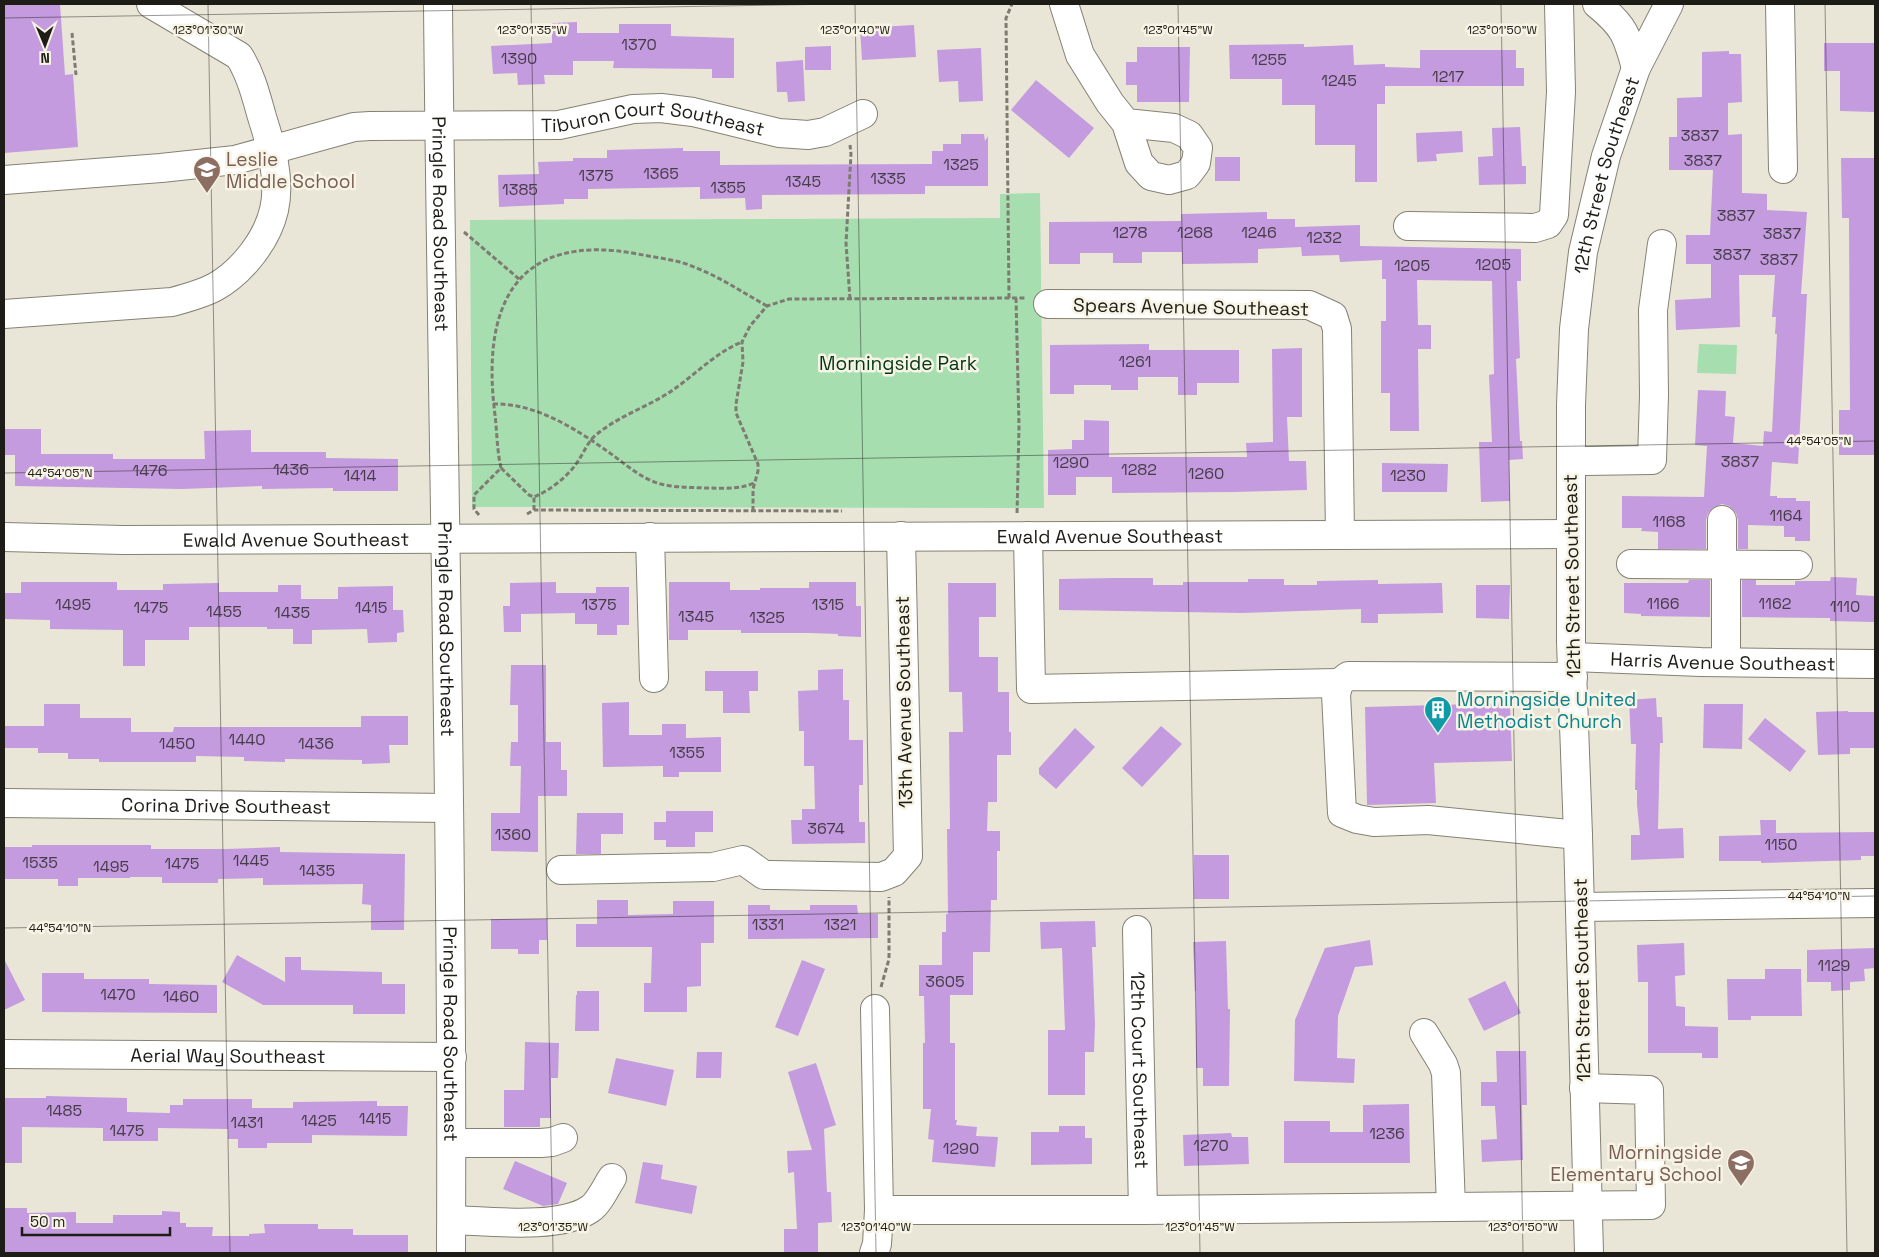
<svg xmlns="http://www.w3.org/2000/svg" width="1879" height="1257" font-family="'Space Grotesk',sans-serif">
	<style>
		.green { fill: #a6deb0 }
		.building { fill: #c39bde }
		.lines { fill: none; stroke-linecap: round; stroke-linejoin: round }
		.minor-casing { stroke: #858174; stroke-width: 30 }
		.major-casing { stroke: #858174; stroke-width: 30 }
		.path { stroke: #7e7b71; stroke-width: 3; stroke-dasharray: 5 2.5; stroke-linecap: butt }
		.minor { stroke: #fff; stroke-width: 28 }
		.major { stroke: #fff; stroke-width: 28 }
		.ticks { fill: none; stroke: #1e1c17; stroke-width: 1; stroke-opacity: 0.45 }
		.labels { text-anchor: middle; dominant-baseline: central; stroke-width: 5; stroke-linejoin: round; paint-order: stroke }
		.number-label { font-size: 16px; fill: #473c49 }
		.street-label { font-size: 19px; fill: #1e1c17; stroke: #f8f4e5 }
		.education-label { font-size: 19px; fill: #785e54; stroke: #f8f4e5; text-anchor: start }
		.park-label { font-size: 19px; fill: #023715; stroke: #f8f4e5 }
		.culture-label { font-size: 19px; fill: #0d838f; stroke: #f8f4e5; text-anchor: start }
		.ticks-label { font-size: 12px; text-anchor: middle; fill: #1e1c17; stroke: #f8f4e5; stroke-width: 5; stroke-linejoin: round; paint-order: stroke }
	</style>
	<rect width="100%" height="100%" fill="#eae6d7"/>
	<g class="green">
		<path d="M1040 193 1044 508 472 507 470 220 1000 218V194Z"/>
		<path d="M1699 344 1737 345 1736 374 1697 373Z"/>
	</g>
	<g class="building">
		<path d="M4 4H60L65 75 73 74 78 147 4 153Z"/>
		<path d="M577 22V33H619V24H671V36L734 38V78H712V69L613 68 614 61H573V75H544L545 84 518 85 517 73 493 74 491 46 552 43V23Z"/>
		<path d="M914 25 916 57 862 60 860 28Z"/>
		<path d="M1824 43H1875V112L1840 111V71H1824Z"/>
		<path d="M1304 44V47L1353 45 1354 65 1385 64V67L1420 68V50H1516V68H1524V86H1385V104H1377V182H1355V145H1315V105H1282V79H1230L1229 45Z"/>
		<path d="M831 46V70H805V47Z"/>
		<path d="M1137 47H1190L1189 102H1137V85H1126V62H1137Z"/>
		<path d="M981 48 983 101 959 102 958 81 939 82 937 50Z"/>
		<path d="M1729 51V54H1741L1742 102 1728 103V135L1742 134V193L1767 194V210L1807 212 1801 294H1807L1798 464 1772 462 1770 496H1777V498H1796V501H1810V541H1795V537H1784V526L1748 525V549H1738V520L1736 513 1729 506 1722 504 1714 507 1708 513 1706 520V549H1658V532L1641 531 1642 528H1622V496L1704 497 1707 446 1695 445 1698 390 1726 391 1725 416 1735 417 1733 443 1763 446 1764 431 1772 432 1777 334H1775L1776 317H1772L1775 275H1739L1740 327 1676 330 1675 300 1711 298V264H1686V235H1710L1713 170H1669V137H1677V98L1702 97V52Z"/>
		<path d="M803 60 805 101 788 102 787 92H777L776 62Z"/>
		<path d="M1036 80 1094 128 1069 158 1011 110Z"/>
		<path d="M1520 127 1522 166H1526V184L1479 185 1478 157 1493 156 1492 128Z"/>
		<path d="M1462 131 1463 152 1436 154 1437 161 1417 162 1416 133Z"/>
		<path d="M961 134H984L985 141 988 136V186H925V194L762 195V209L746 210 745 198 700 199V187L588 189V199H564V204L499 207 498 175 539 174 538 162 573 161V158H607V150L683 148V151H720V165L932 164V151H943V144H961Z"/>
		<rect x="1215" y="157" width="25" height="24"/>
		<path d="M1841 158H1875V455H1839V410H1850L1849 218H1842Z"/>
		<path d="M1267 212V219H1295V227L1360 225V246L1521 249V281H1517L1520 358 1516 359 1520 441H1522L1523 459 1509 460 1510 501 1481 502 1479 442H1492L1489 375 1494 374 1492 281 1417 280 1418 325H1431V349H1418L1419 431H1390V393H1381V321H1386V279H1382V260L1340 262 1339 255 1302 256 1301 247 1258 249V263L1182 264V252H1142V263H1113V253H1080V264H1049V222L1181 221V214Z"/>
		<path d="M1149 344V350H1239V383H1197V395H1178V377H1138V390H1111V385H1074V394H1050V345Z"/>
		<path d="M1302 348V417H1287L1289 461H1306L1307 490 1234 492 1112 493V477H1076V495H1048V450L1072 449V440H1084V420L1109 421V457H1247L1246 443 1273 442 1272 349Z"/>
		<path d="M4 429H41V454H113V459H205L204 431 251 430V452H326V458L398 459V491H333V488L262 489V486L182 489 15 486V455H4Z"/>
		<path d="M1382 463 1448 464 1447 492H1382Z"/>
		<path d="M1831 577 1857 578 1856 595 1875 596V622L1830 621V618L1742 617V580H1756V585H1795V581H1830Z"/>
		<path d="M1115 578H1153V585H1183V582H1248V579H1284V585H1317V581L1378 580V584L1442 583 1443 613 1378 614V623H1361V609L1242 613 1059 610V579Z"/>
		<path d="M1689 580H1710V617L1641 616V614L1624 613V583H1688Z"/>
		<path d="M21 582H117V590H163V584L219 583V592H278V585H301V599H338V587L393 586V610H403L404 632 397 633V642L368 643 367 629 312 630V644H293V629H267V627H189V640H145V666H123V630L50 629V620L4 619V593H21Z"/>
		<path d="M556 582V593H596V587H629V625H617V635H597V624H575V613L521 614V632H504L503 606H510V583Z"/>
		<path d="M669 582H730V590H760V588H809V582H856V606H861V637L838 636V634L809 633H741V630H688V640H669Z"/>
		<path d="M948 583H996V617H979V657H998V692H1009V732H1011V755H997V802H988L987 831H1000V851H997V900H991L990 952H973V995H950V1043H955V1120H957L956 1125 977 1127 976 1136 998 1137 995 1167 932 1162 934 1140 928 1139 931 1109H923V1043H925L924 996H919V965H942V932H946V914H948L947 829H950L949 732H963L962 692H949Z"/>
		<path d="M1476 585H1510L1509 619 1476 618Z"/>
		<path d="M511 665H546V742H561V770H567V796H538V852L491 851V813H520L521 766H510L511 742H518V705H510Z"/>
		<path d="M843 669V700H849V740H863V785H859V822H865V843L792 844 791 820H802V809H815L814 766H804V731H799L798 691 818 690V670Z"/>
		<path d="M705 671H758V691H749L750 713H723V691H705Z"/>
		<path d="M1656 698 1657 717H1662L1663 743H1660L1658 829 1683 828 1684 858 1631 860V835H1640L1637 805V790H1635L1636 744H1631L1629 700Z"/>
		<path d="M629 702V735H662V724H686V738L721 737V772H679V777H663V766L603 767 602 703Z"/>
		<path d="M1510 703 1512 761 1434 763 1436 803 1367 805 1365 707Z"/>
		<path d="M44 704H80V718H131V732H173L174 727H361V716H408V745H389L390 763 362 764V760L285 759V762L244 761V757L196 756V762H99V759H68V753H38V748H4V726H44Z"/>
		<path d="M1704 704H1743L1742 749 1703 748Z"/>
		<path d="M1848 711V712H1875V748H1850V754L1818 755 1816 712Z"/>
		<path d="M1765 718 1806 751 1790 772 1748 739Z"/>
		<path d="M1161 726 1182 744 1142 787 1122 768Z"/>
		<path d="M1075 728 1095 747 1056 789 1039 774V768Z"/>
		<path d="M666 811H713V832H695V847H666V840H654V822H666Z"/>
		<path d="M577 813H623V834H601V854H576Z"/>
		<path d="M1760 820H1776V833L1875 832V856H1861V860L1761 863V861H1719V836L1761 835Z"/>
		<path d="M32 845H151V849H226L280 847V852L405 854 404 930H371V905L362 904 363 884 263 885V878L218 879V883H162V877H130V878H78V886H58V879H4V847H32Z"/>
		<rect x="1194" y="855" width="35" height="44"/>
		<path d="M597 900H628V915L673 914V901H714V943H701V986L687 987V1012H644V983H651L652 947H576V924H597Z"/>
		<path d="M748 905H770V910H810V905H857L858 914H878V938L748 939Z"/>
		<path d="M491 919H547V940H539V954H518V949H491Z"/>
		<path d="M1095 921 1096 947H1092L1095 1024 1094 1052H1085V1095H1048V1030H1065L1062 948 1041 949 1040 922Z"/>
		<path d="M1370 940 1373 965 1355 967 1338 1016 1337 1058 1355 1059 1354 1083 1294 1081 1295 1020 1325 948Z"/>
		<path d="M1226 941 1228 1009H1230L1229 1086H1203V1068H1196V991H1195L1193 942Z"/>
		<path d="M1684 943 1685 975 1675 976 1676 1006 1685 1007V1026L1718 1027V1058H1702V1053H1648V982H1638L1637 945Z"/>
		<path d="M1875 948V968L1864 969 1865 981 1850 982V990L1831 991V982H1807V950Z"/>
		<path d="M237 955 285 982V957H301V970L382 972V984H405V1014H353V1005H263L222 982Z"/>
		<path d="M4 959 25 1000 4 1010Z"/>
		<path d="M802 960 825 969 798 1036 775 1027Z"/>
		<path d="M1765 969H1801L1802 1016H1751V1020H1728L1727 979H1765Z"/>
		<path d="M42 973H84V979H149V984L217 985V1013L42 1012Z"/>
		<path d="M1505 981 1521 1013 1484 1031 1468 999Z"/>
		<path d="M577 991H599V1031H575L576 995H577Z"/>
		<path d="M525 1042 559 1043 558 1078H551V1118H540V1127H504V1090H524Z"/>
		<path d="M1496 1051H1526L1527 1105H1522L1523 1160 1482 1162 1481 1140 1497 1139 1495 1106H1481V1082H1497Z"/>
		<path d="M697 1052H722L721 1078H696Z"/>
		<path d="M616 1058 674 1070 666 1106 608 1093Z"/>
		<path d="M816 1063 836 1125 824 1129 827 1192H831L832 1222 818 1223V1252L784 1253V1229H797L794 1172 788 1173 787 1151 812 1150 788 1072Z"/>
		<path d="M46 1096 127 1098V1112L170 1113V1105H183V1099H252V1108H293V1102L377 1101V1106H408L407 1136 312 1135V1143H267V1148H238V1139H228V1129L158 1128V1141H103V1128L22 1127V1163H4V1098H46Z"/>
		<path d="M1409 1104 1410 1163H1284V1121H1330V1132H1363V1105Z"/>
		<path d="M1059 1126H1085V1138H1092V1164L1031 1165V1132H1059Z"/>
		<path d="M1231 1133 1232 1137H1248L1249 1164 1184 1166 1183 1135Z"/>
		<path d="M515 1161 567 1183 558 1204 543 1206 503 1189Z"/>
		<path d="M643 1162 663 1165 661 1179 697 1186 692 1214 635 1203Z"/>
		<path d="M4 1208H27V1213L76 1212V1223H113V1215H162V1211L180 1212V1223H186V1227H213L212 1236H249V1234L265 1233 264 1224H318V1229H353V1235H408V1253H199V1252L4 1253Z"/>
	</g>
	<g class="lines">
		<defs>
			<g id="minor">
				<path d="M1064 4 1080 55 1110 103 1126 123 1139 163 1151 176 1169 180 1187 175 1196 163 1198 148 1189 135 1174 128 1126 123"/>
				<path d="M1780 4 1783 169"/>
				<path id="s1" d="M4 180 161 168 235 160 354 127 370 126 559 125 633 109 661 108 693 112 779 133 808 135 825 132 863 114"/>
				<path d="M1408 226 1535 228 1548 224 1554 215 1561 92 1559 4"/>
				<path d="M1048 304 1309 305 1333 316 1337 329 1340 535"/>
				<path d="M4 314 172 302C187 298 202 294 215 287 242 272 267 240 274 210 281 180 271 145 262 117 256 96 251 75 239 56L151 4"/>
				<path d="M1584 461 1652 460 1654 395 1653 310 1662 244"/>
				<path d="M1722 520V565"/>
				<path d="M1028 536 1031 689 1339 683"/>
				<path id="s2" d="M4 537 123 540 1570 534"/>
				<path d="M650 537 654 678"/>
				<path d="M1631 564 1798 565"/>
				<path id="s3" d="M1572 657 1701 662 1875 664"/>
				<path d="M1726 662V565"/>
				<path d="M1573 677 1348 676 1339 683 1336 694 1342 813 1357 819 1374 822 1428 820 1578 835"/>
				<path id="s4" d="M4 803 449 808"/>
				<path d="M561 870 713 867 743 860 764 875H771L881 877 894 872 908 856 901 536"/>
				<path d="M1580 907 1875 903"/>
				<path id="s5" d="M1137 930 1143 1210"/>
				<path d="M1424 1033 1443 1064 1446 1073 1451 1207"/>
				<path id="s6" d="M4 1054 452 1057"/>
				<path d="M452 1143H541L552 1142 563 1138"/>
				<path d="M879 1210H1143L1651 1205 1649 1090 1584 1088"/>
				<path d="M452 1220C488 1221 559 1230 590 1209 599 1203 606 1187 612 1178"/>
				<path d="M874 1253 877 1244 879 1210 875 1009"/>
			</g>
			<g id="major">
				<path id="s7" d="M438 4C442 420 453 837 451 1253"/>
				<path d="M1597 4C1624 26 1627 35 1636 68"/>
				<path id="s8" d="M1589 1253 1578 835 1571 642V405L1574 329 1583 252 1606 156 1636 68 1669 4"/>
			</g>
		</defs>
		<use href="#minor" class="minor-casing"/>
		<use href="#major" class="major-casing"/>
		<g class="path">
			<path d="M72 33 76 75"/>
			<path d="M464 232 519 279"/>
			<path d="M1009 298 1006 18 1012 4"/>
			<path d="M1016 298 1019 426 1017 515"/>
			<path d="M850 299 846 243 851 154 850 145"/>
			<path d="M493 404C538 403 579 431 614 456 626 465 638 475 652 481 668 488 687 487 705 488 721 488 739 490 754 483"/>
			<path d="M501 468 529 495 534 497C551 490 570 475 580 458 585 450 589 440 597 434 619 416 647 407 670 392 694 376 716 352 742 342"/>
			<path d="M534 510V497"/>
			<path d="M753 511V489L758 471V464L736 413V404L743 362 742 342 750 326 767 306 789 299 1026 298"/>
			<path d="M527 514 534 510 842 511"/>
			<path d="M479 515 474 509V495L501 468C497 451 497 432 495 415 481 306 515 231 638 254 656 258 676 259 694 267 720 277 742 292 767 306"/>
			<path d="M881 987 889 959V897"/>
		</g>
		<use href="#minor" class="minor"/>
		<use href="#major" class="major"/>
	</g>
	<path class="ticks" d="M208 4 230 1253M531 4 553 1253M855 4 876 1253M1178 4 1200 1253M1501 4 1523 1253M1825 4 1847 1253M4 18 839 4M4 473 1875 441M4 928 1875 896"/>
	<defs>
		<symbol id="school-pin" viewBox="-11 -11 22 30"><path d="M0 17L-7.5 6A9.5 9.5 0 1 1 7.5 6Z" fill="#8d6e63" stroke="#f8f4e5"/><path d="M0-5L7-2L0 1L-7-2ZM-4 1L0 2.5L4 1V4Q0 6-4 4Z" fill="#fff"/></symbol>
		<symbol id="building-pin" viewBox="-11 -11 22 30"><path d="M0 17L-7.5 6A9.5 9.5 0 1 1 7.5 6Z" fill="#0f9aa8" stroke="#f8f4e5"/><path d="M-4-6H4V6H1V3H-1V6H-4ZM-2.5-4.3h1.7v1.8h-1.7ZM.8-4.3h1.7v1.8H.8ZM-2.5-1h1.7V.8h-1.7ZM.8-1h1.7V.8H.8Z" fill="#fff"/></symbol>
	</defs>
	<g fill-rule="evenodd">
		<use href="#school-pin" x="191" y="154" width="32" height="43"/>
		<use href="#building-pin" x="1422" y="694" width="32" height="43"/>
		<use href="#school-pin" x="1725" y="1147" width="32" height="43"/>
	</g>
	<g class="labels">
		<g class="number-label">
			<text x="639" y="44">1370</text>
			<text x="519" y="58">1390</text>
			<text x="1269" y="59">1255</text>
			<text x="1448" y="76">1217</text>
			<text x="1339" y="80">1245</text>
			<text x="1700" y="135">3837</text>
			<text x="1703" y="160">3837</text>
			<text x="961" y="164">1325</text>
			<text x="661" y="173">1365</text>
			<text x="596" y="175">1375</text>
			<text x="888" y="178">1335</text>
			<text x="803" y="181">1345</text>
			<text x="728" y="187">1355</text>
			<text x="520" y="189">1385</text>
			<text x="1736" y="215">3837</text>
			<text x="1130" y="232">1278</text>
			<text x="1195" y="232">1268</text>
			<text x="1259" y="232">1246</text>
			<text x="1782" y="233">3837</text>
			<text x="1324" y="237">1232</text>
			<text x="1732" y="254">3837</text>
			<text x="1779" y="259">3837</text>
			<text x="1493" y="264">1205</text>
			<text x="1412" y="265">1205</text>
			<text x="1135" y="361">1261</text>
			<text x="1740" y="461">3837</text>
			<text x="1071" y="462">1290</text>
			<text x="291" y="469">1436</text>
			<text x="1139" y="469">1282</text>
			<text x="150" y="470">1476</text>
			<text x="1206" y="473">1260</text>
			<text x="360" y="475">1414</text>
			<text x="1408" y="475">1230</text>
			<text x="1786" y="515">1164</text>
			<text x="1669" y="521">1168</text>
			<text x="1663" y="603">1166</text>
			<text x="1775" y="603">1162</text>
			<text x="73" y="604">1495</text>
			<text x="599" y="604">1375</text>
			<text x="828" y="604">1315</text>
			<text x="1845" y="606">1110</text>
			<text x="151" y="607">1475</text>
			<text x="371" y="607">1415</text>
			<text x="224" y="611">1455</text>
			<text x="292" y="612">1435</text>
			<text x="696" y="616">1345</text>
			<text x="767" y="617">1325</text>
			<text x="247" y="739">1440</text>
			<text x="177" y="743">1450</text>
			<text x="316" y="743">1436</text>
			<text x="687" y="752">1355</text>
			<text x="826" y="828">3674</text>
			<text x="513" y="834">1360</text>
			<text x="1781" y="844">1150</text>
			<text x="251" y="860">1445</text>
			<text x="40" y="862">1535</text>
			<text x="182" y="863">1475</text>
			<text x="111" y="866">1495</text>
			<text x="317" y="870">1435</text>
			<text x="768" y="924">1331</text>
			<text x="840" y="924">1321</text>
			<text x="1834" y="965">1129</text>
			<text x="945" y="981">3605</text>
			<text x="118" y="994">1470</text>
			<text x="181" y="996">1460</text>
			<text x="64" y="1110">1485</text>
			<text x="375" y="1118">1415</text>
			<text x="319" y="1120">1425</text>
			<text x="247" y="1122">1431</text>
			<text x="127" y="1130">1475</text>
			<text x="1387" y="1133">1236</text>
			<text x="1211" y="1145">1270</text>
			<text x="961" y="1148">1290</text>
		</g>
		<g class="street-label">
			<text stroke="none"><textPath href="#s1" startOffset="656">Tiburon Court Southeast</textPath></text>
			<text stroke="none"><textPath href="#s8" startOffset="1082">12th Street Southeast</textPath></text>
			<text stroke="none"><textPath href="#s7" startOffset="220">Pringle Road Southeast</textPath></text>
			<text transform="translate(1191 307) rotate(1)">Spears Avenue Southeast</text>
			<text stroke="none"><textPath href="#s2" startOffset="1106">Ewald Avenue Southeast</textPath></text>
			<text stroke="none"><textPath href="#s2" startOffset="292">Ewald Avenue Southeast</textPath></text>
			<text transform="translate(1572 576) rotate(-91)">12th Street Southeast</text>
			<text stroke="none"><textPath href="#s7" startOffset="625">Pringle Road Southeast</textPath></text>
			<text stroke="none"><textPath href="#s3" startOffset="151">Harris Avenue Southeast</textPath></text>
			<text transform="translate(904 702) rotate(-91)">13th Avenue Southeast</text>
			<text stroke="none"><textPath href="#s4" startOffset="222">Corina Drive Southeast</textPath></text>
			<text transform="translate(1582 980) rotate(-91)">12th Street Southeast</text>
			<text stroke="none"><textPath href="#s7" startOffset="1030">Pringle Road Southeast</textPath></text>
			<text stroke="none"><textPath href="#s6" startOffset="224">Aerial Way Southeast</textPath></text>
			<text stroke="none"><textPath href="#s5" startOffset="140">12th Court Southeast</textPath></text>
		</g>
		<g class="education-label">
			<text x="226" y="159">Leslie<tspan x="226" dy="22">Middle School</tspan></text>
			<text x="1722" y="1152" text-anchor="end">Morningside<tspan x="1722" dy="22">Elementary School</tspan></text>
		</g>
		<g class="park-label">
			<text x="898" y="363">Morningside Park</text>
		</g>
		<g class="culture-label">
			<text x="1457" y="699">Morningside United<tspan x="1457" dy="22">Methodist Church</tspan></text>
		</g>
	</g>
	<g class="ticks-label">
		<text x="208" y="34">123°01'30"W</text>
		<text x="532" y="34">123°01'35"W</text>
		<text x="855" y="34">123°01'40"W</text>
		<text x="1178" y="34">123°01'45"W</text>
		<text x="1502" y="34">123°01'50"W</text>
		<text x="1819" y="445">44°54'05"N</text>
		<text x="60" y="477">44°54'05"N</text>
		<text x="1819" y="900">44°54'10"N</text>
		<text x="60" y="932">44°54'10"N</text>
		<text x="553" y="1231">123°01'35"W</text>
		<text x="876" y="1231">123°01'40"W</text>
		<text x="1200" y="1231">123°01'45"W</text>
		<text x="1523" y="1231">123°01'50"W</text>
	</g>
	<rect width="1879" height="1257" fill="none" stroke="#1e1c17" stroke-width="10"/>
	<g transform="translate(45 45) rotate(179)" stroke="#f8f4e5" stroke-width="4" paint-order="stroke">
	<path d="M0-4L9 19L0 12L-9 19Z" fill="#1e1c17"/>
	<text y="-8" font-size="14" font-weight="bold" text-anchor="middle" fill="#1e1c17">N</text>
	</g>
	<path d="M22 1227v8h148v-8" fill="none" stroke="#1e1c17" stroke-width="2.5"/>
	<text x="30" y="1227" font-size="15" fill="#1e1c17" stroke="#f8f4e5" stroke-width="4" paint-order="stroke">50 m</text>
</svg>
